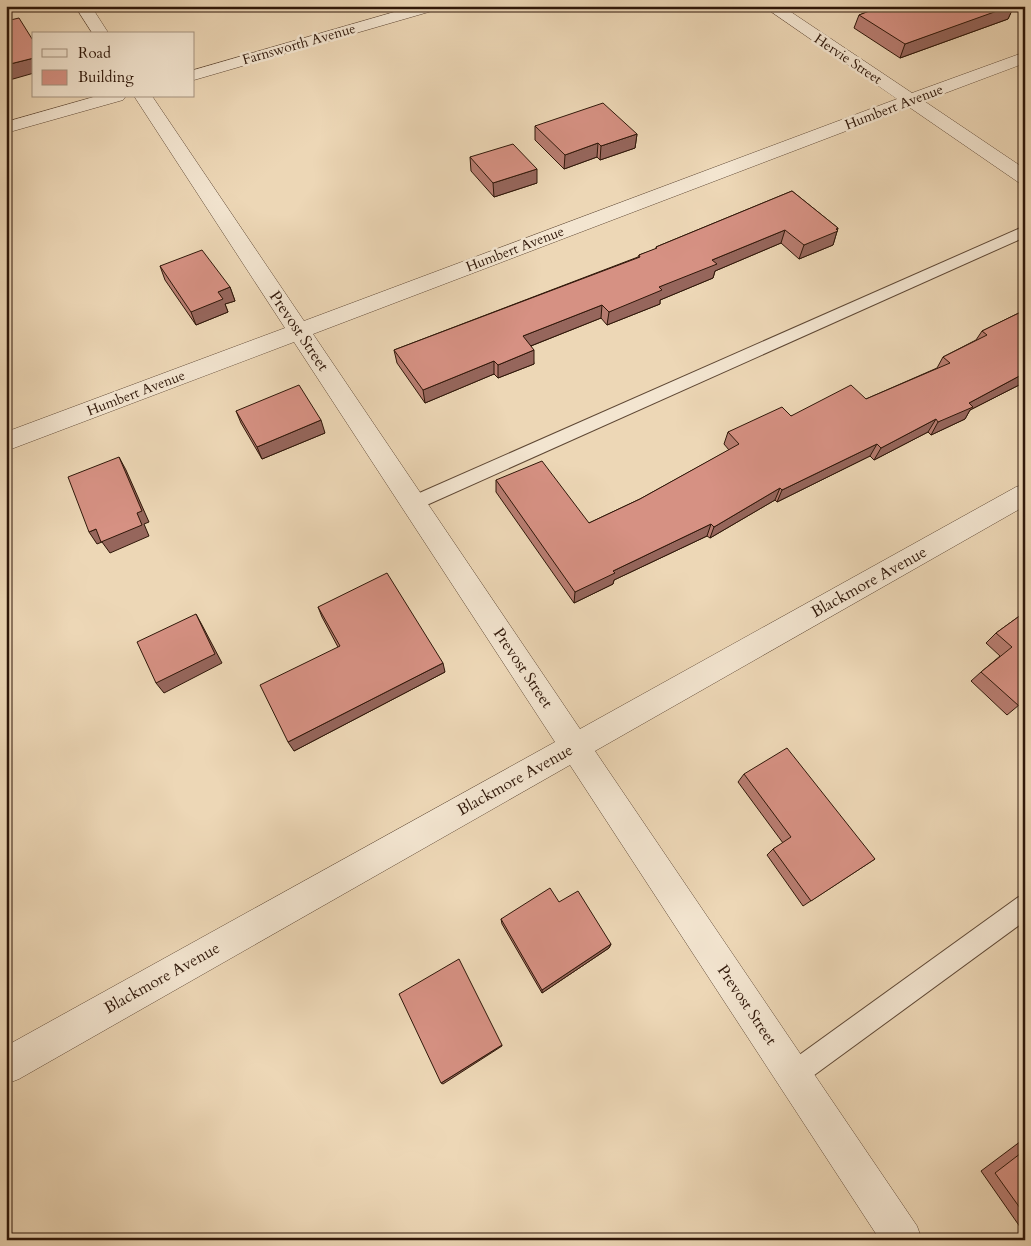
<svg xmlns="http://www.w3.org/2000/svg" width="1031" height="1246" font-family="Cardo,serif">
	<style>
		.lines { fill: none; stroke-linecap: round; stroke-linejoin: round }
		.lane-casing { stroke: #5e4734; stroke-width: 2 }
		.street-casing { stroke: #5e4734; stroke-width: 1 }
		.lane { fill: #f3e5d0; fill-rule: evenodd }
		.street { fill: #f3e5d0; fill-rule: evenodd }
		.wall { fill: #b87d71; stroke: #2f1709 }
		.shaded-wall { fill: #96665c; stroke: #2f1709 }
		.building { fill: #d69183; stroke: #2f1709 }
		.labels { text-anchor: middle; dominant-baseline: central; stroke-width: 5; stroke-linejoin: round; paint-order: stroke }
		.far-street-label { font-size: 14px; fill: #2f1709; stroke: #f3e5d0 }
		.street-label { font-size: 16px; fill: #2f1709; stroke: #f3e5d0 }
	</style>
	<rect width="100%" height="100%" fill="#edd7b6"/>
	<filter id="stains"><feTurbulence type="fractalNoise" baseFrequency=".004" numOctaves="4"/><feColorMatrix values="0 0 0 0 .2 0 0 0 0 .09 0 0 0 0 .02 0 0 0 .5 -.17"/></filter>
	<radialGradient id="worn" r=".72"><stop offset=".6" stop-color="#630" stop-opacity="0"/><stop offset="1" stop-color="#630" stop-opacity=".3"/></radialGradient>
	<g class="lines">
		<defs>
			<g id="lane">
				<path d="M1025 226V237L420 508 414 510 408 508 405 503 408 498Z"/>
				<path d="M1025 894V921L802 1084 793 1088 784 1084 780 1075 784 1066 1017 898Z"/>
			</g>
			<g id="street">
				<path d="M75 6H91L109 34H93Z"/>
				<path d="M415 6H441L439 9 194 80V70Z"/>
				<path d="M763 6H782L912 93 1025 52V63L924 101 1025 169V184L1018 182 909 107 313 334 580 729 1016 487 1025 484V506L595 751 917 1226 922 1240H880L570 765 19 1079 6 1084V1046L555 742 294 342 6 451V432L285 328 134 96H152L304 321 897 99Z"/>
				<path d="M97 96H126L123 100 6 133V122Z"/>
			</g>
		</defs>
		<use href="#lane" class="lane-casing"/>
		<use href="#street" class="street-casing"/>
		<use href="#lane" class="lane"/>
		<use href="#street" class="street"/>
	</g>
	<g class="wall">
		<path d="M877 6H1014L1008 19 900 58 854 28 859 15 877 8Z"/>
		<path d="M535 126 637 134 635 148 600 160 597 157 564 169 535 140Z"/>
		<path d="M470 157 537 183 494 197 471 171Z"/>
		<path d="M792 191 838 228 833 245 799 259 781 243 715 271 713 278 660 300V304L607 325 601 318 531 346 534 364 498 378 494 374 425 403 397 363 394 350 638 257 639 255 656 249V247Z"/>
		<path d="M160 266 230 287 235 301 225 304 228 312 196 325 165 280Z"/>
		<path d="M1025 310V382L970 410 965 419 931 435 928 432 874 460 870 456 777 502 775 500 710 538 707 536 614 580 613 584 574 603 496 492V480L589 523 640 499 729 450 724 444 728 432 791 416 866 399 937 368 943 357 976 340 982 331Z"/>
		<path d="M236 411 325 433 262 459 241 423Z"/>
		<path d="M318 607 445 672 294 751 338 647 322 617Z"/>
		<path d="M1025 612V700L1007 715 971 681 981 672 1000 656 986 643 996 633Z"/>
		<path d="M744 774 875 859 803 906 767 855 773 849 783 843 738 782Z"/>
		<path d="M559 902 611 944 609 948 542 993 502 924 501 919Z"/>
		<path d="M1025 1138V1234L981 1171Z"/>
	</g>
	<g class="shaded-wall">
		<path d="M1007 6H1014L1008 19 900 58 905 44Z"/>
		<path d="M34 58V73L6 81V65Z"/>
		<path d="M637 134 635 148 600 160 601 146Z"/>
		<path d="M598 143 597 157 564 169 565 155Z"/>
		<path d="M537 169V183L494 197 493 183Z"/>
		<path d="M838 228 833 245 799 259 804 245Z"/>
		<path d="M785 230 781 243 715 271 713 278 660 300V304L607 325 609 312 659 287 712 260Z"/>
		<path d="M230 287 235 301 225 304 228 312 196 325 191 312 218 292Z"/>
		<path d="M602 305 601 318 523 349V336Z"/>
		<path d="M534 350V364L498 378V365Z"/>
		<path d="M494 361V374L425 403 423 390Z"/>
		<path d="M1025 373V382L970 410 965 419 931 435 938 422 969 403Z"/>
		<path d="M936 419 928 432 874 460 881 448Z"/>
		<path d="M321 420 325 433 262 459 257 447Z"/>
		<path d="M877 444 870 456 777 502 782 490Z"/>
		<path d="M119 457 126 470 149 522 144 524 149 536 110 553 102 542 97 544 89 532 137 513Z"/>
		<path d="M780 488 775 500 710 538 714 527Z"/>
		<path d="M711 524 707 536 614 580 613 584 574 603 575 592 613 571Z"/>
		<path d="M196 614 202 625 222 663 164 693 156 683Z"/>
		<path d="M443 663 445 672 294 751 288 742Z"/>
		<path d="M611 944 609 948 542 993V990Z"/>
		<path d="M502 1045V1046L443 1084 441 1083Z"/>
	</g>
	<g class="building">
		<path d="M879 6H1011L905 44 859 15 880 7Z"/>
		<path d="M19 18 34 42V58L6 65V21Z"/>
		<path d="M603 103 637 134 601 146 598 143 565 155 535 126Z"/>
		<path d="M513 144 537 169 493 183 470 157Z"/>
		<path d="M792 191 838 228 836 229 838 231 804 245 785 230 712 260 717 264 659 287 662 290 609 312 602 305 523 336 534 350 498 365 494 361 423 390 394 350 640 257 639 255 657 248 656 247Z"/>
		<path d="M202 250 230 287 218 292 223 299 191 312 160 266Z"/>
		<path d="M1025 310V373L969 403 973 407 938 422 936 419 881 448 877 444 782 490 780 488 714 527 711 524 613 571 615 573 575 592 496 480 542 461 589 523 640 499 739 444 728 432 782 407 791 416 851 385 866 399 950 363 943 357 987 335 982 331Z"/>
		<path d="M299 385 321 420 257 447 236 411Z"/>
		<path d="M119 457 142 511 137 513 142 525 101 542 96 529 89 532 68 477Z"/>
		<path d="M387 573 443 663 288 742 260 685 340 646 318 607Z"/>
		<path d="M1025 612V700L1019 706 981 672 1012 647 996 633Z"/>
		<path d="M196 614 215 654 156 683 137 642Z"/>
		<path d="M787 748 875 859 811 901 773 849 791 837 744 774Z"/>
		<path d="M550 888 559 902 578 891 611 944 542 990 501 919Z"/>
		<path d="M459 959 502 1045 441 1083 399 994Z"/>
		<path d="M1025 1150V1215L995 1173Z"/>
	</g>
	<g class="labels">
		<g class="far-street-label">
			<text transform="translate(299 44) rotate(-16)">Farnsworth Avenue</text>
			<text transform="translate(848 59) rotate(34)">Hervie Street</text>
			<text transform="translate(894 107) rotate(-21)">Humbert Avenue</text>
			<text transform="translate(515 249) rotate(-21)">Humbert Avenue</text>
			<text transform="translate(136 393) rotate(-21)">Humbert Avenue</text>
		</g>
		<g class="street-label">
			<text transform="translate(299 331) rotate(56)">Prevost Street</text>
			<text transform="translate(869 582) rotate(-29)">Blackmore Avenue</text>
			<text transform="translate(523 668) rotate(56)">Prevost Street</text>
			<text transform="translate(515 780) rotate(-29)">Blackmore Avenue</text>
			<text transform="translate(162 978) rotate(-29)">Blackmore Avenue</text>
			<text transform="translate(747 1005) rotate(56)">Prevost Street</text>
		</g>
	</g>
	<rect width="1031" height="1246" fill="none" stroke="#edd7b6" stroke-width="25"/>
	<rect x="8" y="8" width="1016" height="1231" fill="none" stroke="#2f1709" stroke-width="2.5"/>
	<rect x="12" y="12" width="1006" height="1221" fill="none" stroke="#2f1709"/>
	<rect x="32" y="32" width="162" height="65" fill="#f3e5d0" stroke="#a59380"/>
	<rect x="42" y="49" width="25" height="8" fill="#f3e5d0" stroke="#a59380"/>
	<text x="78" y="58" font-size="15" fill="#2f1709">Road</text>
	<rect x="42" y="70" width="25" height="15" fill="#d69183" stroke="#a59380"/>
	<text x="78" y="82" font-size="15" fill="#2f1709">Building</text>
	<rect width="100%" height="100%" filter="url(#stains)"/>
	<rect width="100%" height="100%" fill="url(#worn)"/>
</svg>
